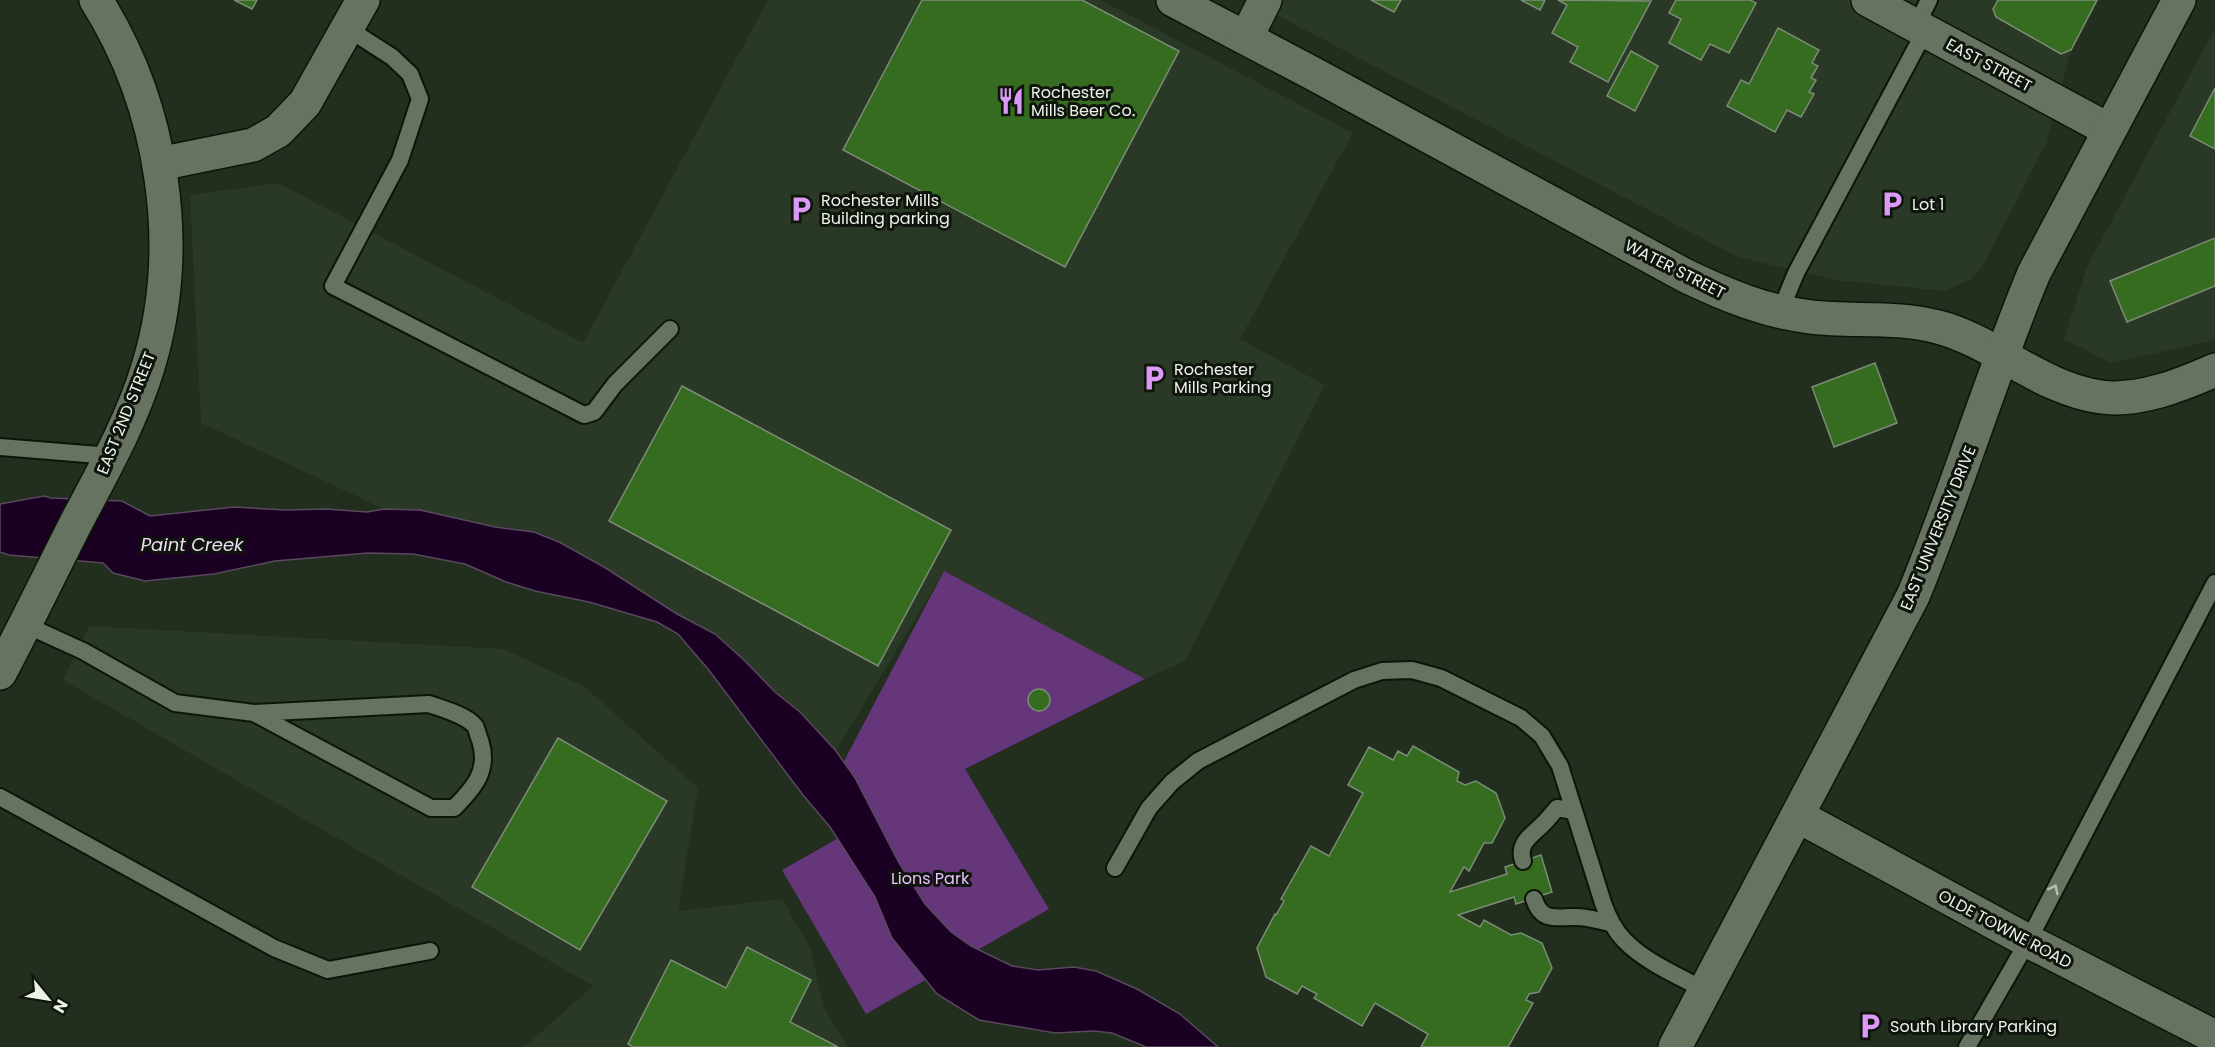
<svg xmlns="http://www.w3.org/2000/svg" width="2215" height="1047" font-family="Poppins,sans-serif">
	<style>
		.built { fill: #2a3925 }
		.green { fill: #66367a }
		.water { fill: #1a0123; stroke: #59495e; stroke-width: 1.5 }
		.building { fill: #356c1f; stroke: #7d8b79; stroke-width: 1.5 }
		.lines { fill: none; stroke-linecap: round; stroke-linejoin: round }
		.service-casing { stroke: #0b1608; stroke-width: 20 }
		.minor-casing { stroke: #0b1608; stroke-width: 36 }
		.tertiary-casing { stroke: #0b1608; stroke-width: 36 }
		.service { stroke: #667361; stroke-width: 16 }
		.minor { stroke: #667361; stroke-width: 33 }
		.tertiary { stroke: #667361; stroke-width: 33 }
		.oneway { stroke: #b6bfb2 }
		.labels { text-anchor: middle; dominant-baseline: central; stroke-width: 6; stroke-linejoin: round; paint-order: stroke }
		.street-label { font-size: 16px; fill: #ebf2e8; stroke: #0f140d }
		.poi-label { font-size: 16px; fill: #ebf2e8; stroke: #0f140d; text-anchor: start }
		.park-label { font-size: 16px; fill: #eac0fd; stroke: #0f140d }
		.water-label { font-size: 18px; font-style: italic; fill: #ecdff3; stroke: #0f140d }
	</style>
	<rect width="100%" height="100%" fill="#222e1e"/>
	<g class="built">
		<path d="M768 0H1101L1353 133 1240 339 1325 385 1185 661 1145 679 944 571 836 751 744 660 715 634 677 614 604 567 560 542 534 532 495 527 420 510 384 509 201 423 190 195 278 183 583 343Z"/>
		<path d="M1248 0H2099L2069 57 2046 143 1983 266 1971 279 1945 291 1835 280 1738 257Z"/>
		<path d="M2215 28V340L2111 363 2064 339 2087 267Z"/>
		<path d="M89 626 504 649 585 687 698 788 678 911 782 899 811 949 823 1006 848 1047H524L593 986 63 680Z"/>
	</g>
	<path class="green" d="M944 571 1145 679 965 769 1049 909 866 1014 782 870 865 823 832 784Z"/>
	<path class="water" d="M44 496 51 498 122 501 150 516 234 507 285 510 326 509 367 512 384 509 420 510 495 527 534 532 559 542 604 567 677 614 715 634 744 660 775 692 800 712 836 751 855 778 899 863 925 904 951 932 971 946 1012 966 1038 970 1074 967 1096 971 1137 989 1180 1014 1218 1047H1146L1112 1033 1094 1031 1055 1033 979 1020 937 994 892 938 875 897 830 827 803 795 708 669 678 634 657 622 589 602 535 591 506 582 465 564 413 554 368 553 275 561 214 574 145 581 113 573 103 563 9 555 0 552V504Z"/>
	<g class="building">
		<path d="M234 0H257L252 9Z"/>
		<path d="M922 0H1082L1179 51 1065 267 843 150Z"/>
		<path d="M1371 0H1401L1394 12Z"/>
		<path d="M1521 0H1545L1540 10Z"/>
		<path d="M1558 0 1651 1 1608 82 1570 62 1578 47 1552 33 1567 5Z"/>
		<path d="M1676 0H1750L1756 3 1729 53 1710 44 1701 60 1669 43 1681 19 1669 13Z"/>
		<path d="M1998 0H2097L2071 50 2061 54 1996 17 1993 9Z"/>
		<path d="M1778 28 1819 50 1812 63 1818 66 1811 78 1816 80 1809 92 1814 94 1801 117 1787 110 1775 132 1727 106 1741 80 1749 84Z"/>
		<path d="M1631 51 1658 66 1635 111 1607 96Z"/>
		<path d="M2215 88V149L2190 136Z"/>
		<path d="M2215 238V286L2127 322 2110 281Z"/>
		<path d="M1875 363 1897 423 1834 447 1812 387Z"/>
		<path d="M682 386 951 530 878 666 609 521Z"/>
		<circle cx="1039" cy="700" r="11"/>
		<path d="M558 738 667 801 580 950 472 887Z"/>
		<path d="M1413 746 1459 772 1457 781 1465 785 1476 781 1496 793 1505 818 1492 843H1484L1469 871 1464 867 1450 892 1507 874 1505 867 1541 855 1552 892 1516 904 1514 897 1458 915 1480 927 1484 920 1511 935 1521 933 1542 943 1552 968 1539 992 1529 994 1526 1000 1533 1003 1508 1047H1421L1428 1034 1375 1003 1362 1026 1314 998 1317 994 1302 986 1297 994 1266 977 1257 948 1275 914 1276 915 1284 901 1281 899 1311 846 1329 856 1363 793 1348 785 1369 747 1393 760 1398 751 1407 756Z"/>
		<path d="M747 947 811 980 790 1022 838 1047H633L628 1044 671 960 726 988Z"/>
	</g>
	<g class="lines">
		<defs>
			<g id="service">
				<path d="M1916 26 1929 0"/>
				<path d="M347 28 392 57 410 74 420 99 400 160 333 286 584 415 594 412 615 384 670 329"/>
				<path d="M1780 312 1796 273 1925 31"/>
				<path d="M0 447 111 456"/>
				<path d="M26 625 83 651 175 703 254 713 431 808H454C474 788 490 770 480 740 478 736 477 729 475 726 466 715 443 709 429 704L254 713"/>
				<path d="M0 797 274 948 328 970 430 951"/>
				<path d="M1523 861C1517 843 1532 835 1543 824 1548 819 1552 814 1557 808L1574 811"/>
				<path d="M1115 868 1149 808 1172 782 1198 761 1354 680 1382 671 1412 670 1441 678 1521 718 1542 736 1560 766 1603 903C1608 917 1614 930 1624 940 1645 962 1678 976 1705 990"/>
				<path d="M1534 899C1542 924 1558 916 1577 917 1588 917 1600 921 1611 923"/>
				<path d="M1967 1047 2028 941 2215 583"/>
			</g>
			<g id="minor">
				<path d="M1173 0 1312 73 1686 276C1726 295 1766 312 1811 317 1853 322 1897 316 1938 327 1993 341 2041 389 2101 397 2139 402 2181 385 2215 370"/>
				<path d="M1868 0 2109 130"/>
				<path d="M1246 38 1265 0"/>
				<path d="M159 164 253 145 278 131 305 103 363 0"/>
				<path d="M1798 816 2028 941 2215 1037"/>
			</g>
			<g id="tertiary">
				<path d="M0 673C27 622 52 570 78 519 104 470 132 420 148 367 185 247 163 106 96 0"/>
				<path d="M1675 1047 1913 596C1957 490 1990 379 2034 273L2179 0"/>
			</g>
		</defs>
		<use href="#service" class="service-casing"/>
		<use href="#minor" class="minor-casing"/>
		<use href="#tertiary" class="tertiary-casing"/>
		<use href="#service" class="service"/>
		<use href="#minor" class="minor"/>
		<use href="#tertiary" class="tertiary"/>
	</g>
	<defs><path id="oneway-chevron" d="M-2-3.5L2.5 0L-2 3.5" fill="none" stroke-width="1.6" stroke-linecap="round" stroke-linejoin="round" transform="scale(1.5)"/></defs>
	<use class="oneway" href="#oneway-chevron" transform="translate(2054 889) rotate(-63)"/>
	<defs>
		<symbol id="restaurant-bare" viewBox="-9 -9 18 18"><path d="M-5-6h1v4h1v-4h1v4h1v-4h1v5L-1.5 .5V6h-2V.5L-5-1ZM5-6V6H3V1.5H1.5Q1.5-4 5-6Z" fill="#da9af6" stroke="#0f140d" stroke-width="2.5" paint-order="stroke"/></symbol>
		<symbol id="parking-bare" viewBox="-9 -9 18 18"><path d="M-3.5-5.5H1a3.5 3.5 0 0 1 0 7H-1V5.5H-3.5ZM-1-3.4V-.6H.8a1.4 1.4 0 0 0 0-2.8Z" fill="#da9af6" stroke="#0f140d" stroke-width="2.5" paint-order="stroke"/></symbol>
	</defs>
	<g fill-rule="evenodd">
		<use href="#restaurant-bare" x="992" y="82" width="38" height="38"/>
		<use href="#parking-bare" x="1873" y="185" width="38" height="38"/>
		<use href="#parking-bare" x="782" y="190" width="38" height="38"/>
		<use href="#parking-bare" x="1135" y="359" width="38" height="38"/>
		<use href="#parking-bare" x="1851" y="1007" width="38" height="38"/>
	</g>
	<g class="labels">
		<g class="street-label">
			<text transform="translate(1989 65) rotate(28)">EAST STREET</text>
			<text transform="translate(1675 269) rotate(27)">WATER STREET</text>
			<text transform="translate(126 413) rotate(-68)">EAST 2ND STREET</text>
			<text transform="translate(1938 528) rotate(-68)">EAST UNIVERSITY DRIVE</text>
			<text transform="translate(2005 929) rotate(28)">OLDE TOWNE ROAD</text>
		</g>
		<g class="poi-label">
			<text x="1031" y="92">Rochester<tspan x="1031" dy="18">Mills Beer Co.</tspan></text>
			<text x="821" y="200">Rochester Mills<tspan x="821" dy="18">Building parking</tspan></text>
			<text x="1912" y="204">Lot 1</text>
			<text x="1174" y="369">Rochester<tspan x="1174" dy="18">Mills Parking</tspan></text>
			<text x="1890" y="1026">South Library Parking</text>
		</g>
		<g class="park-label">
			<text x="930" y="878">Lions Park</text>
		</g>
		<g class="water-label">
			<text x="192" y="544">Paint Creek</text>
		</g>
	</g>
	<g transform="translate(48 999) rotate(120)" stroke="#0f140d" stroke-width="4.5" paint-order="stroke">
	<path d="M0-4.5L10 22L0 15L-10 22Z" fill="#ebf2e8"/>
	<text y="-9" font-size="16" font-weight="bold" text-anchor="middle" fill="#ebf2e8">N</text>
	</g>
</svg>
